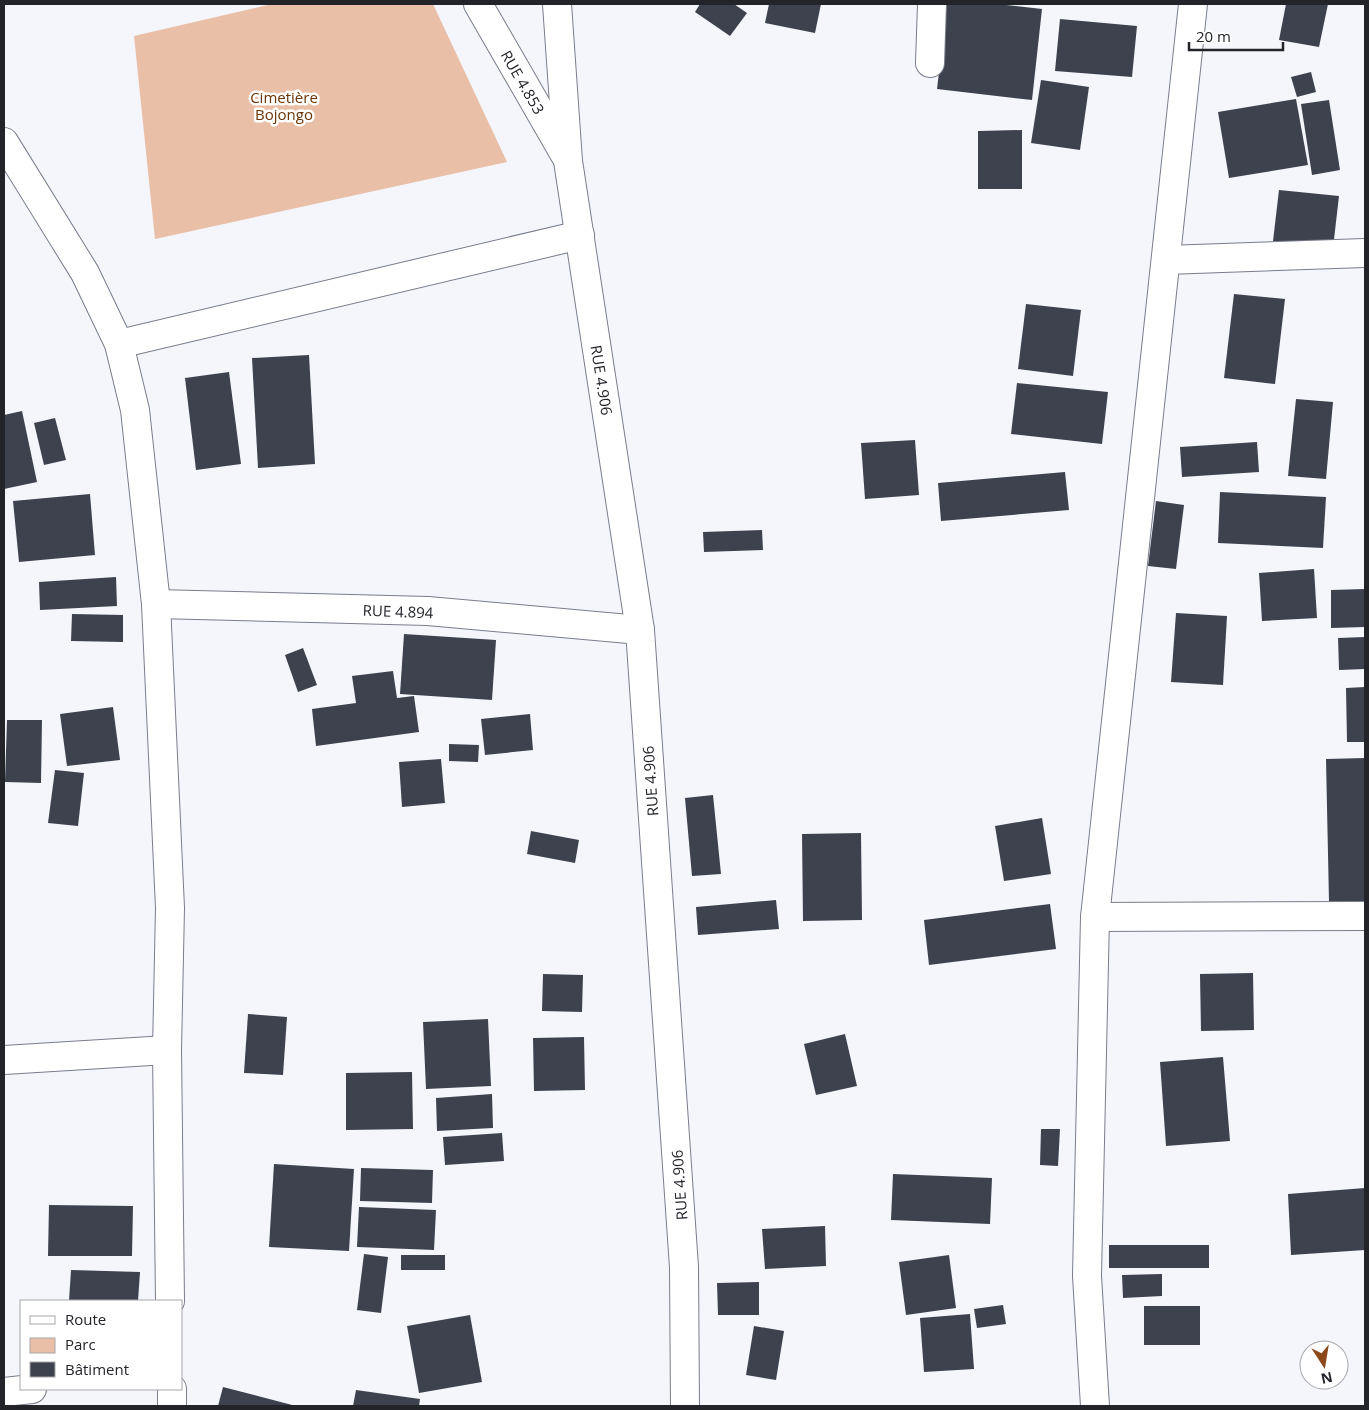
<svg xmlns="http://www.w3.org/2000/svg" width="1369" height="1410" font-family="'Open Sans',sans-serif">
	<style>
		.green { fill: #e9bfa7 }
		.building { fill: #3e424f }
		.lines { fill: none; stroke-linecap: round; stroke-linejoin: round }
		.minor-casing { stroke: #797d8c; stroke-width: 30 }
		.minor { stroke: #fff; stroke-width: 28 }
		.labels { text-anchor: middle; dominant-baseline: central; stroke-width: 5; stroke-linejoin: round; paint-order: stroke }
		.street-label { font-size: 15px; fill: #22242a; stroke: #fff }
		.park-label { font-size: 15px; fill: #6c3406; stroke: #fff }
	</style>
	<rect width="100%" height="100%" fill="#f4f6fc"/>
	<path class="green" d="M272 4H433L507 162 155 239 134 36Z"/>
	<g class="building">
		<path d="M700 4H734L747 13 730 36 695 12Z"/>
		<path d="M769 4H821L815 33 765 23Z"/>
		<path d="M947 4H997L1042 9 1032 100 937 89Z"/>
		<path d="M1286 4H1328L1319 47 1279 40Z"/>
		<path d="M1060 19 1137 26 1132 77 1055 71Z"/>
		<path d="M1311 72 1316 92 1297 97 1291 77Z"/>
		<path d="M1041 80 1089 87 1080 150 1031 143Z"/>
		<path d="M1296 99 1308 165 1229 178 1218 112Z"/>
		<path d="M1329 100 1340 170 1312 175 1301 104Z"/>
		<path d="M1022 130V189H978V131Z"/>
		<path d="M1279 190 1339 196 1333 248 1273 241Z"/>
		<path d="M1234 294 1285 299 1275 384 1224 378Z"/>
		<path d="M1026 304 1081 310 1073 376 1018 369Z"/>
		<path d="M309 355 315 464 258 468 252 358Z"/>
		<path d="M229 372 241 464 196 470 185 378Z"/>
		<path d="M1017 383 1108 392 1102 444 1011 434Z"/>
		<path d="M1296 399 1333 402 1326 479 1288 476Z"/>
		<path d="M22 411 37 482 4 489V415Z"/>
		<path d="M55 418 66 460 44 465 34 423Z"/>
		<path d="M915 440 919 495 865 499 861 443Z"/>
		<path d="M1257 442 1259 472 1182 477 1180 447Z"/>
		<path d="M1065 472 1069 510 941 521 938 483Z"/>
		<path d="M1220 492 1326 497 1323 548 1218 543Z"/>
		<path d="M90 494 95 555 19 562 13 501Z"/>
		<path d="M1156 501 1184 505 1176 569 1148 566Z"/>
		<path d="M762 530 763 550 704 552 703 532Z"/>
		<path d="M1314 569 1317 618 1262 621 1259 573Z"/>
		<path d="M116 577 117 606 40 610 39 582Z"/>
		<path d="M1365 589V627L1331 628V590Z"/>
		<path d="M1176 613 1227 616 1223 685 1171 682Z"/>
		<path d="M72 614 123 615V642L71 641Z"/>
		<path d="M404 634 496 640 492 700 400 694Z"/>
		<path d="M1365 637V669L1339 670 1338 638Z"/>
		<path d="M303 648 317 685 298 692 285 655Z"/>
		<path d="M393 671 397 698 414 696 419 732 316 746 312 709 356 703 352 676Z"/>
		<path d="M1365 687V742H1347L1346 688Z"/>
		<path d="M113 707 120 760 67 766 60 714Z"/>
		<path d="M530 714 533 750 485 755 481 719Z"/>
		<path d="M7 720H42L41 783 5 782Z"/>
		<path d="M449 744 479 745 478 762 449 761Z"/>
		<path d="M1365 758V901L1329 902 1326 759Z"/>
		<path d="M441 759 445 803 402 807 399 762Z"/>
		<path d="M55 770 84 773 78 826 48 823Z"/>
		<path d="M713 795 721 874 692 876 685 798Z"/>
		<path d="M1042 818 1051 874 1004 881 995 826Z"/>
		<path d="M531 831 579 840 575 863 527 854Z"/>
		<path d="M861 833 862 920 803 921 802 834Z"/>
		<path d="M776 900 779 929 698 935 696 907Z"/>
		<path d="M1050 904 1056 949 929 965 924 920Z"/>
		<path d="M1253 973 1254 1030 1201 1031 1200 974Z"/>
		<path d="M543 974 583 975 582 1012 542 1011Z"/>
		<path d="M248 1014 287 1017 283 1075 244 1073Z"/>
		<path d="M488 1019 491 1086 426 1089 423 1022Z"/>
		<path d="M845 1034 857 1086 816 1095 804 1044Z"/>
		<path d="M584 1037 585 1090 534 1091 533 1038Z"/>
		<path d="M1223 1057 1230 1141 1166 1146 1160 1062Z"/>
		<path d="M412 1072 413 1129 346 1130V1073Z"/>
		<path d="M492 1094 493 1128 437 1131 436 1098Z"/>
		<path d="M1041 1129H1060L1058 1166 1040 1165Z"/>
		<path d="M502 1133 504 1161 445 1165 443 1137Z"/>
		<path d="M274 1164 354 1169 349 1251 269 1247Z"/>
		<path d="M361 1168 433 1170 432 1203 360 1201Z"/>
		<path d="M893 1174 992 1178 990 1224 891 1220Z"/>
		<path d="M1365 1188V1250L1291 1255 1288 1194Z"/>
		<path d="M49 1205 133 1206 132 1256H48Z"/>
		<path d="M359 1207 436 1210 434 1250 357 1247Z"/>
		<path d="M825 1226 826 1266 765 1269 762 1229Z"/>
		<rect x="1109" y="1245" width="100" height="23"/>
		<path d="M364 1254 388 1257 381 1313 357 1310Z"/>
		<rect x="401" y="1255" width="44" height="15"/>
		<path d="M949 1255 956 1308 906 1315 899 1262Z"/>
		<path d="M71 1270 140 1272 138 1301H69Z"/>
		<path d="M1162 1274V1296L1123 1298 1122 1275Z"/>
		<path d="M759 1282V1315H718L717 1283Z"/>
		<path d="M1003 1305 1006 1324 977 1328 974 1309Z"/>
		<rect x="1144" y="1306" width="56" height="39"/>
		<path d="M970 1314 974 1369 924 1372 920 1318Z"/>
		<path d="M470 1315 482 1382 419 1393 407 1326Z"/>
		<path d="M754 1326 784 1331 776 1380 746 1375Z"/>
		<path d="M223 1387 296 1406H218Z"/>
		<path d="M356 1390 420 1399 419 1406H353Z"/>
	</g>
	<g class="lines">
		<defs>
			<g id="minor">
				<path d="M478 4 565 155"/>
				<path d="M557 4 568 161 640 630 684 1267 685 1406"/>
				<path d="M930 63 932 4"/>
				<path d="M4 142 85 273 119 344 135 410 156 604 170 908 167 1050 170 1301"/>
				<path d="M1166 260 1365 253"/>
				<path d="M119 344 580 235"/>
				<path d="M156 604 428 611 640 630"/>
				<path d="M1095 917 1365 916"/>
				<path d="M4 1060 167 1050"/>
				<path d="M172 1389V1406"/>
				<path d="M4 1392 32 1389"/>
				<path d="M1095 1406 1087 1276 1095 917 1193 4"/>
			</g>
		</defs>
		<use href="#minor" class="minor-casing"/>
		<use href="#minor" class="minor"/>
	</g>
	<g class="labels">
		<g class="street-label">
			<text transform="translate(523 82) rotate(60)">RUE 4.853</text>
			<text transform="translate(602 380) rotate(81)">RUE 4.906</text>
			<text transform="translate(398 611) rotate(2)">RUE 4.894</text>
			<text transform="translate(650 781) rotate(-94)">RUE 4.906</text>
			<text transform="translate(679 1185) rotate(-94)">RUE 4.906</text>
		</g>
		<g class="park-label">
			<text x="284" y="97">Cimetière<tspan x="284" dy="17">Bojongo</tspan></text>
		</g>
	</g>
	<rect width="1369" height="1410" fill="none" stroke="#22242a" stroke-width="10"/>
	<rect x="20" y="1300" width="162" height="90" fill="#ffffff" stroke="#a7a7aa"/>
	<rect x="30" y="1316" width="25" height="8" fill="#ffffff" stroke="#a7a7aa"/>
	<text x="65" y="1325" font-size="15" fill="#22242a">Route</text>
	<rect x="30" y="1338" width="25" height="15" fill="#e9bfa7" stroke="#a7a7aa"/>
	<text x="65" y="1350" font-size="15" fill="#22242a">Parc</text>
	<rect x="30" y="1362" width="25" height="15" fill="#3e424f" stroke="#a7a7aa"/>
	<text x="65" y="1375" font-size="15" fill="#22242a">Bâtiment</text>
	<g transform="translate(1324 1365) rotate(168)"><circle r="24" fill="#ffffff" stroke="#a7a7aa"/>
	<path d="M0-4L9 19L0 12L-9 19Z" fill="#8b4818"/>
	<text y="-8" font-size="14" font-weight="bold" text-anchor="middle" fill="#22242a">N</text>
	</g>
	<path d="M1189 42v8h94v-8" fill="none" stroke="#22242a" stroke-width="2.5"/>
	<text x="1196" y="42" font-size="15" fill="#22242a" stroke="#ffffff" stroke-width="4" paint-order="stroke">20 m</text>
</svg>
